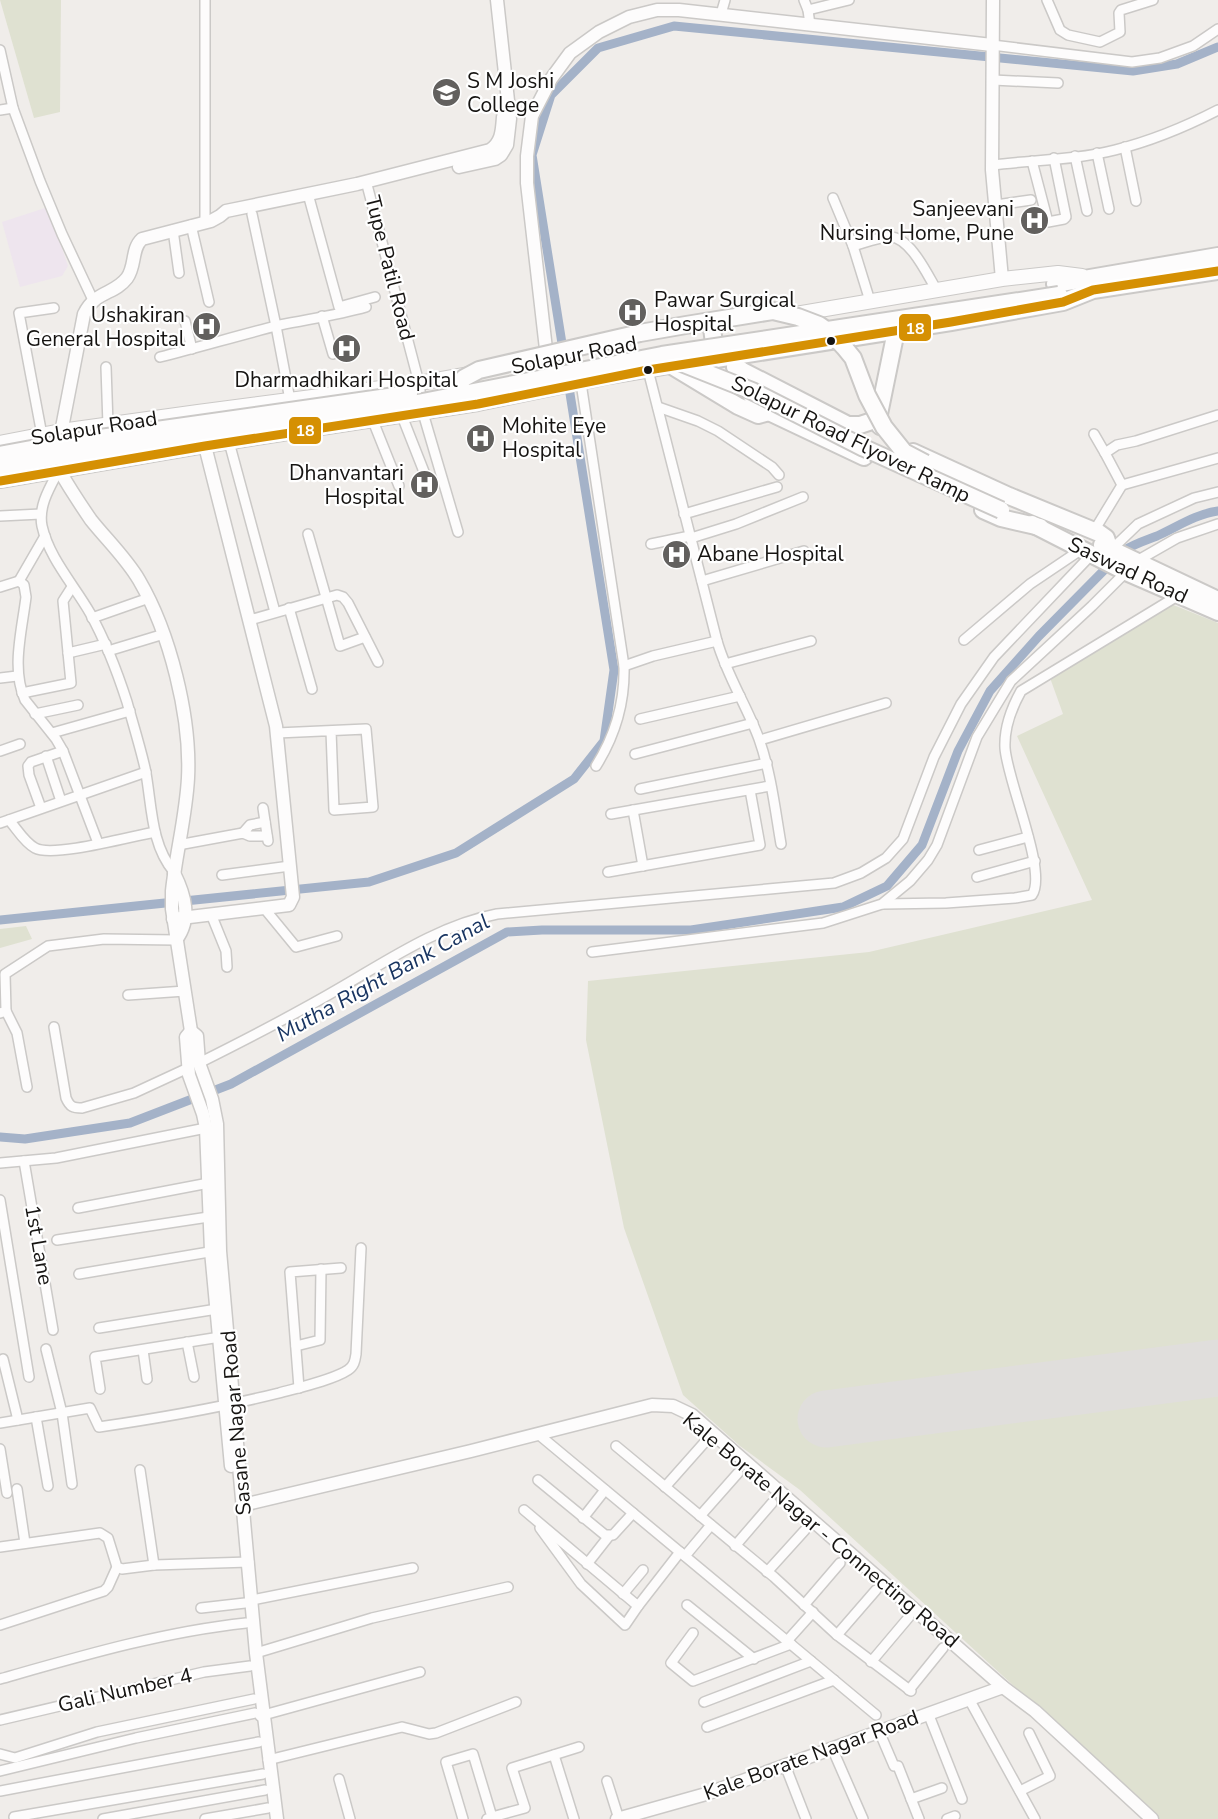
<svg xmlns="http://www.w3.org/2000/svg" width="1218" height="1819" font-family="'Nunito Sans',sans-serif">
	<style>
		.commercial { fill: #eee5ee }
		.green { fill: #dfe1d1 }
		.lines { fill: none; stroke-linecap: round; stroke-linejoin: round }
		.canal { stroke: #a4b2c8; stroke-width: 9 }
		.runway { stroke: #e0dedc; stroke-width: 57 }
		.street-casing { stroke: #cbc9c7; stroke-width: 12 }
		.secondary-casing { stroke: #cbc9c7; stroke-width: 15 }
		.primary-casing { stroke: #cbc9c7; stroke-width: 16 }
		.highway-casing { stroke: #cbc9c7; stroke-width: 20 }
		.street { stroke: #fdfcfc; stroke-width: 9 }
		.secondary { stroke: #fdfcfc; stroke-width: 12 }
		.primary { stroke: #fdfcfc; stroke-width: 14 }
		.highway { stroke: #fdfcfc; stroke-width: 16 }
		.highway-bridge-casing { stroke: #cbc9c7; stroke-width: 20; stroke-linecap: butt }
		.highway-bridge { stroke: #fdfcfc; stroke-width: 16 }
		.bus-1-casing { stroke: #fff; stroke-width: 14 }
		.bus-1 { stroke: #d59003; stroke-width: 9 }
		.bus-dot { fill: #161412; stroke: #fff; stroke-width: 2 }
		.labels { text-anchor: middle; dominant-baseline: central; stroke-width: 4.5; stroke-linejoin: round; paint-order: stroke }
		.poi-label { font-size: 21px; fill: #161412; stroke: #fff; text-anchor: start }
		.street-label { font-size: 21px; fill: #161412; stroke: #fff }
		.water-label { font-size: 22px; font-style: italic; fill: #193561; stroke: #fff }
		.line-badge { stroke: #fff; stroke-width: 2 }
		.badge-label { font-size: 16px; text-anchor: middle; font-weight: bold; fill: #fff }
	</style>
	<rect width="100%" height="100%" fill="#f0edea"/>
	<path class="commercial" d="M48 207 68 266 62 276 20 287 2 222Z"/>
	<g class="green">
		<path d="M0 0H61L60 112 34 118Z"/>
		<path d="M1171 604 1218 623V1819H1159L800 1490 740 1446 683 1395 624 1228 586 1040 588 981 869 952 1092 900 1017 736 1063 714 1049 675Z"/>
		<path d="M26 926 32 939 0 948V959V929Z"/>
	</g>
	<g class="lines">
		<g class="canal">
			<path d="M0 920 369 882 456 853 574 779 604 741 614 670 532 155 551 95 598 48 674 26 1133 71 1177 64 1218 47"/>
			<path d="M0 1137 25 1139 130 1123 231 1084 507 932 542 930H691L843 907 887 886 922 845 958 751 990 691 1039 636 1123 551C1136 543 1144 541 1157 536 1177 527 1196 514 1218 511"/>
		</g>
		<path class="runway" d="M826 1419 1218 1368"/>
		<defs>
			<g id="street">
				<path d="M804 0 808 10 810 25"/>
				<path d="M1047 0 1060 30 1068 35 1100 42 1120 32 1119 13 1121 10 1153 0"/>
				<path d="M808 10 849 0"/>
				<path d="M721 14 725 0"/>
				<path d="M992 45 1132 62 1160 58 1193 46 1218 29"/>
				<path d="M0 50 13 108 40 181 62 234 93 300"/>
				<path d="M993 80 1058 83"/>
				<path d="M0 110 13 108"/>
				<path d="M1125 147 1136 201"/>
				<path d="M1097 153 1109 209"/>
				<path d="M1075 156 1087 211"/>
				<path d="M1032 161 1048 222 1064 219 1066 217 1054 158"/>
				<path d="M992 165C1033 160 1076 160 1115 150 1151 141 1185 127 1218 110"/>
				<path d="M366 181 419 383 423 413 458 532"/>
				<path d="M308 194 339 307 375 297"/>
				<path d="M833 198 853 246 870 301"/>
				<path d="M996 205 1031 200"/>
				<path d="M252 214 276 326 290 400"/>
				<path d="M205 222V0"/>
				<path d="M191 225 209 302"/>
				<path d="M173 230 179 273"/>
				<path d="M853 246C864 243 878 237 890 237 910 237 927 274 936 289"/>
				<path d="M322 316 333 354"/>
				<path d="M185 321 192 349"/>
				<path d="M160 357C200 347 240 335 280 325 309 319 338 315 366 307"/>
				<path d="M106 367 108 425"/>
				<path d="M648 370 717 641C727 676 747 706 759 739 771 773 775 809 781 844"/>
				<path d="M581 383 624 666C625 702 615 736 596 766"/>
				<path d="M658 407 698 421 718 431 772 467 779 475"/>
				<path d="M1218 415 1136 441 1117 445 1105 453 1122 485 1218 458"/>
				<path d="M402 416 430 487"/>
				<path d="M373 421 399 486"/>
				<path d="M1094 434 1105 453"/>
				<path d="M42 435 19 313 54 308"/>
				<path d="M229 442 275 612"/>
				<path d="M59 470C50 487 38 506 42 526 49 558 74 585 90 613 106 642 117 671 127 702 133 724 140 746 145 768 152 803 150 844 174 872"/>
				<path d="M684 514 777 487"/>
				<path d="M0 516 41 514"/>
				<path d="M1094 531 1122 485"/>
				<path d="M308 534 340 646 365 637"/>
				<path d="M691 538 736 524 803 497"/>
				<path d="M651 544 690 536"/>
				<path d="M1111 550 1138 524 1194 498 1218 492"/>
				<path d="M1135 562 1177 538 1218 524"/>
				<path d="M19 581 45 536"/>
				<path d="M702 581 804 551"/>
				<path d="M0 587 19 581 24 585 26 597C22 630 11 669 25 700L56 739 63 751 98 843"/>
				<path d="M289 608 312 689"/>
				<path d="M92 618 149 598"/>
				<path d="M250 620 337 595 343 597 348 603 378 662"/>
				<path d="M964 640 1030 584 1082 549"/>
				<path d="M108 651 164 634"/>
				<path d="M68 653 106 644"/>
				<path d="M725 664 811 641"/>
				<path d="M624 666 653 656 717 641"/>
				<path d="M0 678 17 676"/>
				<path d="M22 693 71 683 63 601 72 587"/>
				<path d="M35 714 78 705"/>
				<path d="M640 719 740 696"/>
				<path d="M52 733 130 711"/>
				<path d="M277 733 366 729 373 807 334 810 331 731"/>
				<path d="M760 740 886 703"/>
				<path d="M0 751 20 744"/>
				<path d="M635 754 753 723"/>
				<path d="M46 756 61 801"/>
				<path d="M640 789 767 763"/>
				<path d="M41 808 29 775 28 766 31 762 63 751"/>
				<path d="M263 808 268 841"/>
				<path d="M633 810 643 866"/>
				<path d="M611 814 770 786"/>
				<path d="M9 820C17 829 24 842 35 848 53 858 132 836 155 832"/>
				<path d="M0 823 146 772"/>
				<path d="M243 833 250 825 265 822"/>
				<path d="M178 845 243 833 250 836H267"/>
				<path d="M979 850 1028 837"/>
				<path d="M608 872 760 845 750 790"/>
				<path d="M222 875 290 866"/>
				<path d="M977 877 1035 861"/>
				<path d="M883 904 946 903 1015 898 1032 895C1048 872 1007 781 1005 748 1004 727 1011 709 1021 691L1179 595"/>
				<path d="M264 908 296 947 337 936"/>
				<path d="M211 914 226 951 227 967"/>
				<path d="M592 952 823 923 882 904 910 881 928 860 937 845 977 737 1011 681 1092 606 1126 572"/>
				<path d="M128 995 185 991"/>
				<path d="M6 1011 17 1033 27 1087"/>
				<path d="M0 1013 6 1011 5 974 48 946 104 939 176 940"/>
				<path d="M54 1027 66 1098C70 1107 73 1108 82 1108L134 1093 188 1068"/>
				<path d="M199 1063C247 1039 294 1015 340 988 390 959 440 925 497 914L834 883 861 873 886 858 903 839 934 757 961 704 994 657 1092 554"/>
				<path d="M24 1161 53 1330"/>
				<path d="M0 1163 56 1158 206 1128"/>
				<path d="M0 1200 29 1377"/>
				<path d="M78 1208 214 1182"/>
				<path d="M57 1240 215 1216"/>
				<path d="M79 1274 215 1251"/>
				<path d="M99 1328 217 1309"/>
				<path d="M187 1342 194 1377"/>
				<path d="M296 1346 320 1340 321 1269"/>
				<path d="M46 1349 62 1413 72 1484"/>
				<path d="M143 1350 147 1379"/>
				<path d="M3 1359 18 1420"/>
				<path d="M299 1388 290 1272 341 1268"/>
				<path d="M100 1389 95 1357 220 1337"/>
				<path d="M36 1417 48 1486"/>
				<path d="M0 1423 90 1408 99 1427C160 1418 219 1408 279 1393 297 1388 333 1380 348 1370 354 1366 355 1361 356 1354L361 1248"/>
				<path d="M538 1434 876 1715"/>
				<path d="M616 1446 774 1577 837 1635 911 1691"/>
				<path d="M0 1449 7 1493"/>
				<path d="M140 1470 154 1565"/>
				<path d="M538 1480 605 1535H613L633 1513"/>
				<path d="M665 1487 704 1443"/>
				<path d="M17 1489 25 1543"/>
				<path d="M524 1510 638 1606 680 1552"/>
				<path d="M700 1516 738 1473"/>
				<path d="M583 1518 605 1490"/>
				<path d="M540 1528 581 1584 625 1625 638 1606"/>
				<path d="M735 1546 772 1503"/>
				<path d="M0 1547 100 1533 108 1538 117 1567 122 1569 154 1565 249 1562"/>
				<path d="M685 1556 711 1525"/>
				<path d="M587 1564 609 1536"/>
				<path d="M767 1572 805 1530"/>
				<path d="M623 1594 643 1570"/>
				<path d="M252 1600 413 1568"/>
				<path d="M687 1605 754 1659"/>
				<path d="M804 1605 840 1563"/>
				<path d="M201 1608 245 1603"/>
				<path d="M0 1625 104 1591 108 1587 117 1567"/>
				<path d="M693 1633 671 1663 693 1681 791 1644"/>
				<path d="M837 1635 876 1590"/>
				<path d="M787 1641 813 1612"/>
				<path d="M256 1653 372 1618 508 1587"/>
				<path d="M871 1662 909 1617"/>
				<path d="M0 1679C81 1656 162 1632 246 1623"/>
				<path d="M909 1690 943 1648"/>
				<path d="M969 1699 1035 1819"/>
				<path d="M704 1702 811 1661"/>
				<path d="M928 1713 962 1799"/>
				<path d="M260 1716 420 1672"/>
				<path d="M0 1720 204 1672 250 1666"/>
				<path d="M707 1727 834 1680"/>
				<path d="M879 1731 894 1766H898L919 1819"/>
				<path d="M832 1748 863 1819"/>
				<path d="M0 1754 15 1758 97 1732 254 1699"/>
				<path d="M554 1755 574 1819"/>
				<path d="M268 1760 402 1727 429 1734 436 1733 516 1702"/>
				<path d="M785 1765 806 1819"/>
				<path d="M0 1771 136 1738 255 1713"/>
				<path d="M339 1779 350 1819"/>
				<path d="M607 1781 619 1819"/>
				<path d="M0 1791 259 1742"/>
				<path d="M1020 1791 1050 1776 1029 1733"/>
				<path d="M911 1799 942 1788"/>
				<path d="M14 1817 263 1774"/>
				<path d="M492 1817 525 1808 512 1768 579 1747"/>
				<path d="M103 1819 265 1790"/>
				<path d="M205 1819 268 1808"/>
				<path d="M463 1819 446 1762 473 1754 492 1817 487 1819"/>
				<path d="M947 1819 955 1816"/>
			</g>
			<g id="secondary">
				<path d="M993 0 992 170 1002 279"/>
				<path d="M459 167 495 159 501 155 507 145 510 119 497 0"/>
				<path d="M550 384 527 183V156L532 116 551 79 570 53 599 32 629 17 657 10H679L992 45"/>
				<path d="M60 438 84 314C96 290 114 295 127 278 136 266 131 249 142 239L211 221 220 216 226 211 357 184 490 150C502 142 502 130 503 117L508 113"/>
				<path d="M59 465V470C69 487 80 504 91 520 107 540 126 558 139 580 170 633 191 717 188 778 186 816 176 853 172 891V909L191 1031 197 1036 199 1063 212 1099 217 1124 220 1251 240 1477 256 1653 277 1819"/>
				<path d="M174 873C185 895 192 919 176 940"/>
				<path d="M173 919 289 905 293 897 276 726 205 446"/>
				<path d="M191 1031 186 1037 189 1075 203 1114 206 1128 211 1251 231 1466"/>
				<path d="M243 1505 471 1451 652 1405 673 1406 692 1415 1003 1687 1035 1711 1152 1819"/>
				<path d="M617 1819 706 1794 1003 1687"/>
			</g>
			<g id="primary">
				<path d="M790 315 1002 279 1058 273 1082 276"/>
				<path d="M0 443 61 431 198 412 419 383 470 374"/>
				<path d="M0 481 205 446 478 404 609 377 716 359"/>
			</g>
			<g id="highway">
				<path d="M1055 284 1218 256"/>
				<path d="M712 328 716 359"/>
				<path d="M716 359 951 322 1063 302 1093 290 1218 271"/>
				<path d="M672 366 738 406 758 415 769 412"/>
				<path d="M735 367 848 425H860L878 419"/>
				<path d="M740 369 745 385 755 401 769 412 864 457"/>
				<path d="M880 426 878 419 896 331"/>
				<path d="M913 452 1009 496 1099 533 1106 538 1110 550"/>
				<path d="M983 510 1001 518 1040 527"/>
				<path d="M1032 524 1126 572 1218 612"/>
				<path d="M1102 545 1218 600"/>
			</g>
		</defs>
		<use href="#street" class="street-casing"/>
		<use href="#secondary" class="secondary-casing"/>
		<use href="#primary" class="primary-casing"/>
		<use href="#highway" class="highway-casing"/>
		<use href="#street" class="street"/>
		<use href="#secondary" class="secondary"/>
		<use href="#primary" class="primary"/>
		<use href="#highway" class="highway"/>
		<defs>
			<g id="highway-bridge">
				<path d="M664 356 752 391 864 448 1001 510"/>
				<path d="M456 388 464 378 479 370 640 333 686 325 773 311 798 317 819 325 833 335 844 347 853 358 867 395 884 427 904 452 925 463"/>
				<path d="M0 455 58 444 409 394"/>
				<path d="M0 467 60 456 382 410 662 355 1059 295"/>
			</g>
		</defs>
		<use href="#highway-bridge" class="highway-bridge-casing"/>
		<use href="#highway-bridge" class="highway-bridge"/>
		<defs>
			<path id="bus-1" d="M0 481 205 446 478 404 648 370 951 322 1063 302 1093 290 1218 271"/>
		</defs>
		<use href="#bus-1" class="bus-1-casing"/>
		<use href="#bus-1" class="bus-1"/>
	</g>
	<defs>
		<symbol id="university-disc" viewBox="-11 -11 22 22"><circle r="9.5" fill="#62605e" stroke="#fff"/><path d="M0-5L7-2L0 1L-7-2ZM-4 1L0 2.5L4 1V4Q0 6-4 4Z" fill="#fff"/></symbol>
		<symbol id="hospital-disc" viewBox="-11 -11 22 22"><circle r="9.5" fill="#62605e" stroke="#fff"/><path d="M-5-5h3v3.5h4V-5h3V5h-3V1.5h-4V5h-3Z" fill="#fff"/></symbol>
	</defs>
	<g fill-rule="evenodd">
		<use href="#university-disc" x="430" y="76" width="33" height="33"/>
		<use href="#hospital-disc" x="1018" y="204" width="33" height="33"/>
		<use href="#hospital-disc" x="616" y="296" width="33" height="33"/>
		<use href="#hospital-disc" x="190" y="310" width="33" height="33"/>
		<use href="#hospital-disc" x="330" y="332" width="33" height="33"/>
		<use href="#hospital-disc" x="464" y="422" width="33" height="33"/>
		<use href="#hospital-disc" x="408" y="468" width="33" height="33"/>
		<use href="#hospital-disc" x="660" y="538" width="33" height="33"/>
	</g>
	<g class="bus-dot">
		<circle cx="831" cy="341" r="5"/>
		<circle cx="648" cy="370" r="5"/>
	</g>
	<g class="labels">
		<g class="poi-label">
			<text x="467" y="81">S M Joshi<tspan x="467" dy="24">College</tspan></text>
			<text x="1014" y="209" text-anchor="end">Sanjeevani<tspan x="1014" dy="24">Nursing Home, Pune</tspan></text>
			<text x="654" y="300">Pawar Surgical<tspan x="654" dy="24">Hospital</tspan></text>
			<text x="185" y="315" text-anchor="end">Ushakiran<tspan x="185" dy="24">General Hospital</tspan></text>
			<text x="346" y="380" text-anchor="middle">Dharmadhikari Hospital</text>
			<text x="502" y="426">Mohite Eye<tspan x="502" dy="24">Hospital</tspan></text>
			<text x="404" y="473" text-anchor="end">Dhanvantari<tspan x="404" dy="24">Hospital</tspan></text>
			<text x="697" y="554">Abane Hospital</text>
		</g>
		<g class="street-label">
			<text transform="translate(390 268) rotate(76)">Tupe Patil Road</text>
			<text transform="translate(574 355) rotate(-11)">Solapur Road</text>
			<text transform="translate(94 428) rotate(-9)">Solapur Road</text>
			<text transform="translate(851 439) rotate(26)">Solapur Road Flyover Ramp</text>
			<text transform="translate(1128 570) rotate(25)">Saswad Road</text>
			<text transform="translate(39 1245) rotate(80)">1st Lane</text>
			<text transform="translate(236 1423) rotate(-95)">Sasane Nagar Road</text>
			<text transform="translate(821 1530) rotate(40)">Kale Borate Nagar - Connecting Road</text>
			<text transform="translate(125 1690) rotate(-13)">Gali Number 4</text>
			<text transform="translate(811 1755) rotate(-20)">Kale Borate Nagar Road</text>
		</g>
		<g class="water-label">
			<text transform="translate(383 978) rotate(-29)">Mutha Right Bank Canal</text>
		</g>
	</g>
	<g class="line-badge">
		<rect x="898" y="313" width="34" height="29" rx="6" fill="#d59003"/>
		<rect x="288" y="416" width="34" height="29" rx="6" fill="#d59003"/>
	</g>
	<g class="badge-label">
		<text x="915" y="334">18</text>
		<text x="305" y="436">18</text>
	</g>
</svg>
